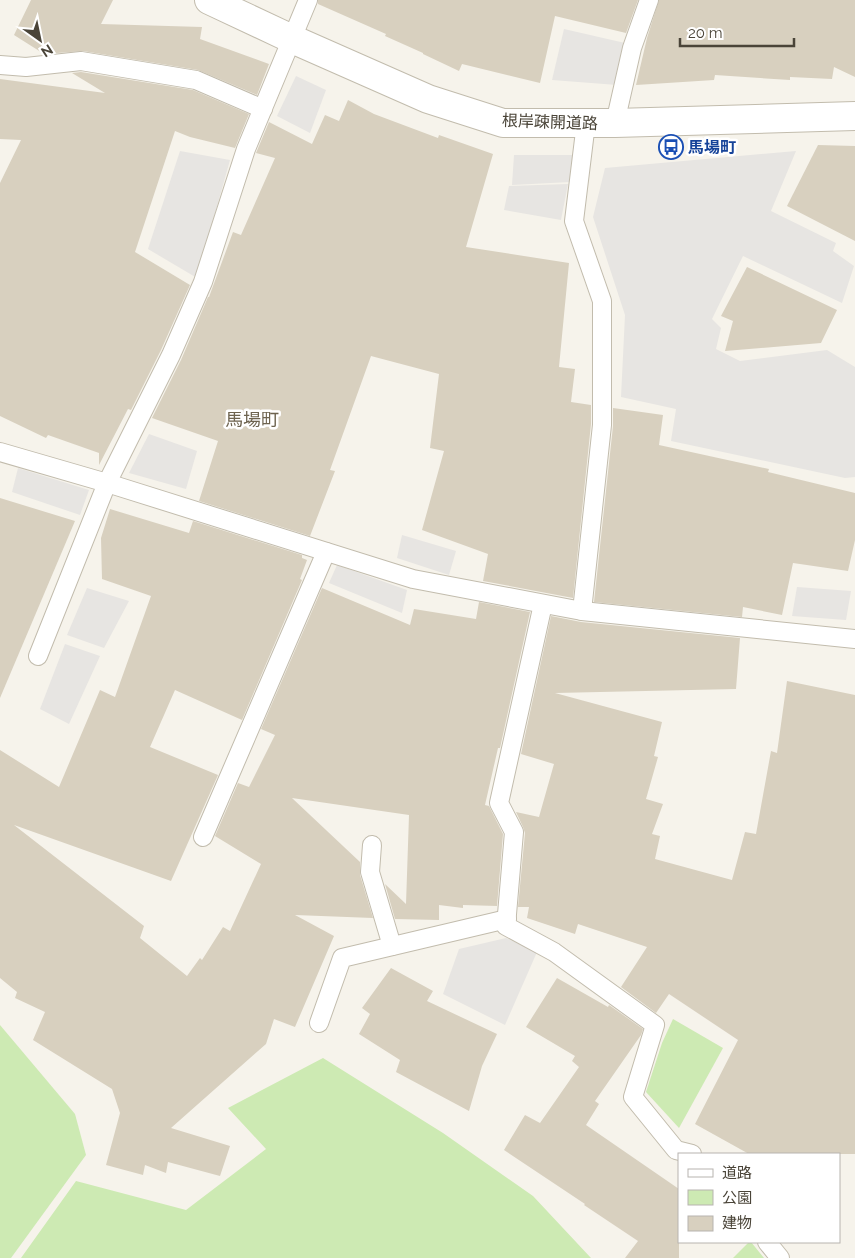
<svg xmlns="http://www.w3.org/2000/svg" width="855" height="1258" font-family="Raleway,'Noto Sans JP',sans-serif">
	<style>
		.green { fill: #cdeab3 }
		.parking { fill: #e7e5e2 }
		.building { fill: #d8d0bf }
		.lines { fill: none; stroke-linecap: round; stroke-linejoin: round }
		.service-casing { stroke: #c2bcad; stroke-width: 20 }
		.tertiary-casing { stroke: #c2bcad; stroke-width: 30 }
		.service { stroke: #fff; stroke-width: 18 }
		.tertiary { stroke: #fff; stroke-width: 28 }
		.labels { text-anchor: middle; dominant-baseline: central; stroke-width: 5; stroke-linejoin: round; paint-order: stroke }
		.street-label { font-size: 16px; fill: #4a4438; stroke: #fff }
		.transit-label { font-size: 16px; font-weight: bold; fill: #164399; stroke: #fff; text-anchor: start }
		.neighbourhood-label { font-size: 18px; fill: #6d634f; stroke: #fff }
	</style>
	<rect width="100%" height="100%" fill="#f6f3eb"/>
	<g class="green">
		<path d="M673 1019 723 1048 679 1128 646 1092 662 1043Z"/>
		<path d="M0 1025 75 1114 86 1155 11 1258H0Z"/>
		<path d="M323 1058 443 1133 533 1196 591 1258H21L76 1181 186 1210 266 1149 228 1108Z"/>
		<path d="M749 1242H751L764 1258H733Z"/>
	</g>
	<g class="parking">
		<path d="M564 29 625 43 617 85 552 80Z"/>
		<path d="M296 76 326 90 310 133 277 116Z"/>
		<path d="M180 151 230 160 197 278 148 249Z"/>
		<path d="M796 151 771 211 836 243 833 251 854 266 842 303 743 256 712 319 721 328 716 349 740 361 827 350 855 367V477L845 478 671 441 676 409 621 397 625 315 593 217 605 168Z"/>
		<path d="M514 155H575L570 182 512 185Z"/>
		<path d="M568 184 561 220 504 210 509 186Z"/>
		<path d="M149 434 197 451 186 489 129 473Z"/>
		<path d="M18 468 89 490 80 515 12 492Z"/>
		<path d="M402 535 456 551 449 575 397 558Z"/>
		<path d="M337 565 407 590 402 613 329 583Z"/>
		<path d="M797 587 851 591 846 620 792 616Z"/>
		<path d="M87 588 129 601 104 648 67 635Z"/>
		<path d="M65 644 100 656 69 724 40 709Z"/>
		<path d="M506 938 537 952 505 1025 443 994 459 949Z"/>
	</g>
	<g class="building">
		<path d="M31 0H113L101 24 202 27 200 39 269 64 257 95 198 70 83 51 44 54 14 35Z"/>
		<path d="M318 0H638L626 33 555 16 540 83 462 64 459 71 423 54V53L385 36 386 34 318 4Z"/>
		<path d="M659 0H855V77L834 67 832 79 790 77V80L715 75 714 80 636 85 647 38Z"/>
		<path d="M81 72 193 90 249 114 235 148 190 137 175 131 135 252 190 285 161 350 131 410 128 409 99 465V453L48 435 46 438 0 416V183L21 140 0 139V79L105 93 72 73Z"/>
		<path d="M348 100 374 114 438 138 439 135 493 154 466 247 569 263 559 367 575 369 571 402 591 405V424L573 598 483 581 488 554 422 530 444 451 430 448 439 374 371 356 330 470 335 471 310 536 199 501 218 441 152 418 181 360 208 297H209L233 232 241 235 275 158 256 153 269 122 312 144 325 115 339 121Z"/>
		<path d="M818 145 855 146V241L787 206Z"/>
		<path d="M747 267 837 310 821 343 725 351 733 321 721 316Z"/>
		<path d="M613 408 663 415 659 445 769 469 768 472 855 493V540L848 571 793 563 782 615 743 607 742 617 594 602 613 426Z"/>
		<path d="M0 498 75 521 0 698Z"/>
		<path d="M110 509 189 533 193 521 302 555V558L307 560 300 579 302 580 242 720 175 690 150 747 218 775 171 881 14 825 144 926 140 938 187 976 200 958 202 960 223 927 230 931 261 864 215 836 238 783 249 787 275 735 261 729 322 588 410 625 414 609 476 619 479 602 530 612 500 748H498L485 805 489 806 503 834 497 906 463 905V908L439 905V920L395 919 385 884 406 904 409 815 292 798 360 862V875L373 918 295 915 334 936 295 1027 274 1019 266 1044 171 1128 230 1146 220 1176 168 1162 166 1173 145 1165 143 1175 106 1165 120 1113 112 1089 33 1040 45 1012 15 998 17 992 0 978V750L59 787 100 690 115 697 151 596 102 579 101 538Z"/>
		<path d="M551 616 581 622 740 638 736 689 555 693 662 722 654 756 658 757 646 799 663 804 652 834 660 836 655 859 732 880 745 832 756 834 771 751 777 753 787 681 855 695V1154H749L695 1124 738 1040 669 994 656 1013 621 987 647 947 578 924 575 934 527 918 529 907H518L525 833 523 827 516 812 539 817 554 764 521 754Z"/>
		<path d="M391 968 433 991 427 1001 497 1034 482 1066 469 1111 396 1072 400 1060 359 1034 370 1014 362 1008Z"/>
		<path d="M557 978 608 1007 609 1005 643 1029 641 1035 595 1101 599 1104 586 1125 679 1189V1258H625L638 1241 584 1205 585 1204 504 1150 525 1115 540 1123 579 1067 572 1061 575 1056 526 1027Z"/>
	</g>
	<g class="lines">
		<defs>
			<g id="service">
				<path d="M0 65 26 67 81 61 196 80 263 109"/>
				<path d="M615 123 632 48 649 0"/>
				<path d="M0 452 107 483 413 579 582 611 855 639"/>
				<path d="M543 604 499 803 514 832 506 926 554 952 655 1025 633 1097 676 1150 692 1154"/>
				<path d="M582 611 602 425V301L574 221 586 123"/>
				<path d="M38 656 107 483 171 355 203 282 246 149 308 0"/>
				<path d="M203 837 326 552"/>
				<path d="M372 845 370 872 392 946"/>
				<path d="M319 1023 342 958 507 919"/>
				<path d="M767 1242 780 1258"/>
			</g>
			<path id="tertiary" d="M209 0 292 39 428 99 503 123H615L855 116"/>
		</defs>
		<use href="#service" class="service-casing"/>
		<use href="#tertiary" class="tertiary-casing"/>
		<use href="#service" class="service"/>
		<use href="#tertiary" class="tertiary"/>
	</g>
	<defs>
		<symbol id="bus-ring" viewBox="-11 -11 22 22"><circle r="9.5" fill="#fff" stroke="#1a4fb4" stroke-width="1.5"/><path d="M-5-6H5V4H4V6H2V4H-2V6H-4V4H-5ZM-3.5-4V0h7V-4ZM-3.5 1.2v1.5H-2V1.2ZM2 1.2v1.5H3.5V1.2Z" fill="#1a4fb4"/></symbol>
	</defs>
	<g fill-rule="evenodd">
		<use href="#bus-ring" x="657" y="133" width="28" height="28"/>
	</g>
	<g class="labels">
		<g class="street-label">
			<text transform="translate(550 122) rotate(2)">根岸疎開道路</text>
		</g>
		<g class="transit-label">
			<text x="688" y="147">馬場町</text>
		</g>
		<g class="neighbourhood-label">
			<text x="252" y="419">馬場町</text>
		</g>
	</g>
	<rect x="678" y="1153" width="162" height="90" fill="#ffffff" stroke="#b7b4af"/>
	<rect x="688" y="1169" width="25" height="8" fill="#ffffff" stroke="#b7b4af"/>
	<text x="722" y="1178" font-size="15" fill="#4a4438">道路</text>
	<rect x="688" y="1190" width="25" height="15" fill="#cdeab3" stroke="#b7b4af"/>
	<text x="722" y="1203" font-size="15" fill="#4a4438">公園</text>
	<rect x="688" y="1216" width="25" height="15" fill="#d8d0bf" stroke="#b7b4af"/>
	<text x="722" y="1228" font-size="15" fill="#4a4438">建物</text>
	<g transform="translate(40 40) rotate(147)" stroke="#ffffff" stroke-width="4" paint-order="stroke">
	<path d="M0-4L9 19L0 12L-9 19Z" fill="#4a4438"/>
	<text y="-8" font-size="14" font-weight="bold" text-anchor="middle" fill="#4a4438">N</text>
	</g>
	<path d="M680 38v8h114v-8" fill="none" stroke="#4a4438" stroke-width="2.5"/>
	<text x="688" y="38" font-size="15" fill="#4a4438" stroke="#ffffff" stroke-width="4" paint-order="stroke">20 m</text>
</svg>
